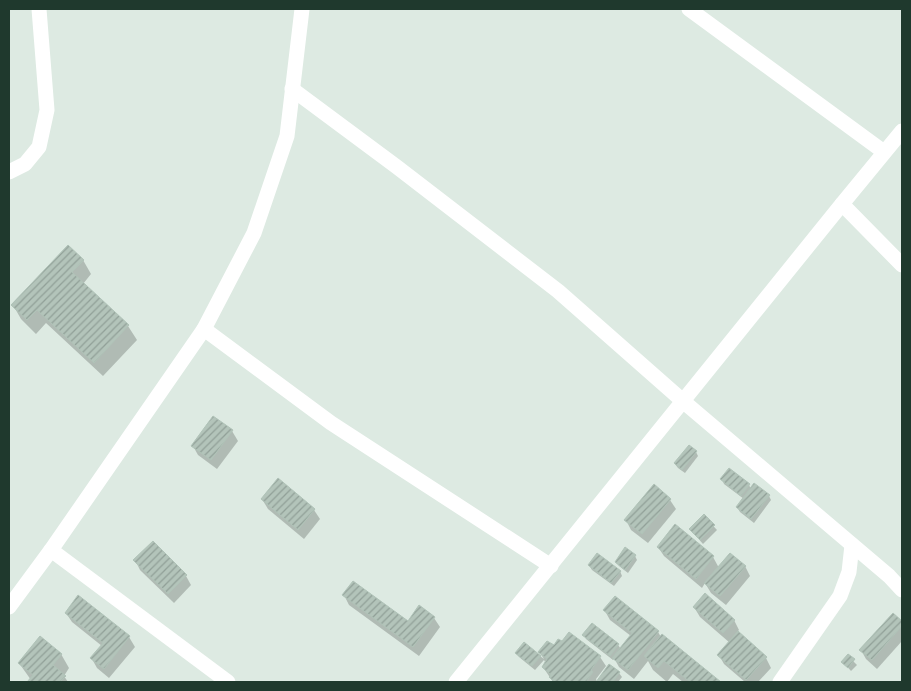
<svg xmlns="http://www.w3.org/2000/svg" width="911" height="691" font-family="'Fira Sans',sans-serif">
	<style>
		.shadow { fill: #0003 }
		.building { fill: url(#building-hatch); stroke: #b0c3b8 }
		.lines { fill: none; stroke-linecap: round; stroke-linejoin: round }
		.minor { stroke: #fff; stroke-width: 15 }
	</style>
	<defs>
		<pattern id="building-hatch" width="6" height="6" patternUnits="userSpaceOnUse" patternTransform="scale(1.25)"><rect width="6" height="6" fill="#b3c4ba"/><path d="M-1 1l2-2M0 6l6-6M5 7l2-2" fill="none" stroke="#91a098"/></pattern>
	</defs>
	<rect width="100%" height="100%" fill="#ddeae2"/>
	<g class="shadow">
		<path d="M83 260 91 274 83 284 128 326 137 340 103 376 46 323 36 334 21 319 13 305Z"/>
		<path d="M213 418 232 431 238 441 217 469 198 455 193 446Z"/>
		<path d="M696 452 698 456 685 473 678 468 675 464Z"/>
		<path d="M730 470 749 485 751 489 769 496 771 500 754 523 740 512 737 507 744 499 724 484 722 479Z"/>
		<path d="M262 499 314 510 320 519 304 539 268 509Z"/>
		<path d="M670 500 676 509 648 543 631 530 626 520Z"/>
		<path d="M704 516 717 530 703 544 690 529Z"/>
		<path d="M658 547 713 557 719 568 745 566 750 576 726 605 711 593 705 583 702 588 664 556Z"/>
		<path d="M635 556 637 560 628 573 619 566 616 562Z"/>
		<path d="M135 560 186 576 191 585 174 603 140 570Z"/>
		<path d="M589 565 620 571 622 576 614 586 592 570Z"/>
		<path d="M344 595 408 623 434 618 440 627 419 656 349 605Z"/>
		<path d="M79 597 129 637 135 647 109 678 97 668 92 659 102 646 72 622 66 613Z"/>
		<path d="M694 607 734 620 739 630 737 632 766 658 771 668 758 682H745L724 664 719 655 730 643 700 617Z"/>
		<path d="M605 611 658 632 661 637 662 636 719 682H683L673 674 667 682 653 670 648 661 634 679 619 667 614 658 613 660 586 639 584 635 592 625 618 645 621 649 631 636 610 620Z"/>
		<path d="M893 614 902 623V641L877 669 866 659 861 650Z"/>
		<path d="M524 644 544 659 540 653 554 647 600 657 606 666 596 679 597 682 619 673 622 677 618 682H553L543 667 545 662 544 660 535 670 519 657 516 653Z"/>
		<path d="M61 654 69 668 64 676 68 682H29L31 680 19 663Z"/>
		<path d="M848 656 857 665 851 671 843 662Z"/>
	</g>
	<g class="building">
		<path d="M68 245 84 260 72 272 129 325 94 363 37 310 27 320 11 305Z"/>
		<path d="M213 416 233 430 211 460 191 446Z"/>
		<path d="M689 445 697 451 682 470 674 463Z"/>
		<path d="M729 468 750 484 741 496 720 479Z"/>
		<path d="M278 478 315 509 298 530 261 499Z"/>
		<path d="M754 483 770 495 751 519 736 507Z"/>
		<path d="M654 484 671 499 642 534 624 520Z"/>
		<path d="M704 514 715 525 700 540 689 529Z"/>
		<path d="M675 524 714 556 696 579 657 547Z"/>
		<path d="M153 541 187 575 168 594 133 560Z"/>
		<path d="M625 547 636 555 625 570 615 562Z"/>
		<path d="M597 553 621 571 611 583 588 565Z"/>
		<path d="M730 553 746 566 720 596 704 583Z"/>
		<path d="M353 581 408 621 419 605 435 617 413 647 342 595Z"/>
		<path d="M705 593 735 620 723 633 693 607Z"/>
		<path d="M78 595 130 636 104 669 90 658 103 643 65 613Z"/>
		<path d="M615 596 659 631 628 670 612 658 632 633 603 610Z"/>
		<path d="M893 613 902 621V626L872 660 859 650Z"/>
		<path d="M592 623 619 644 610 656 582 635Z"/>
		<path d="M738 631 767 657 746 680 717 655Z"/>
		<path d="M569 632 601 656 591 670 593 672 586 682H555L549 677 551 675 542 667 547 659 538 652 547 641 554 645 558 639 562 641Z"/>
		<path d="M662 634 721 682H690L664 661 658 668 644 656Z"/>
		<path d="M40 636 62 654 53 665 66 676 60 682H27L33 675 18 663Z"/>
		<path d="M524 642 541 656 532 666 515 653Z"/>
		<path d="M848 654 855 659 848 668 841 662Z"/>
		<path d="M609 664 620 672 613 682H596Z"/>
	</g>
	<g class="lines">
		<g class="minor">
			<path d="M689 9 884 152"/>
			<path d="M292 89 397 167 558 291 684 402 889 576 902 590"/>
			<path d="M9 172 25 164 39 147 47 110 39 9"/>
			<path d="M842 204 902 265"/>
			<path d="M204 329 331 423 551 566"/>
			<path d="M51 550 228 682"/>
			<path d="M9 607 51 550 204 329 254 233 287 136 302 9"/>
			<path d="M456 682 842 204 902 131"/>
			<path d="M780 682 840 596 849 572 852 545"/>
		</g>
	</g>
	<rect width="911" height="691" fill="none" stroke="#1f392d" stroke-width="20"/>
</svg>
